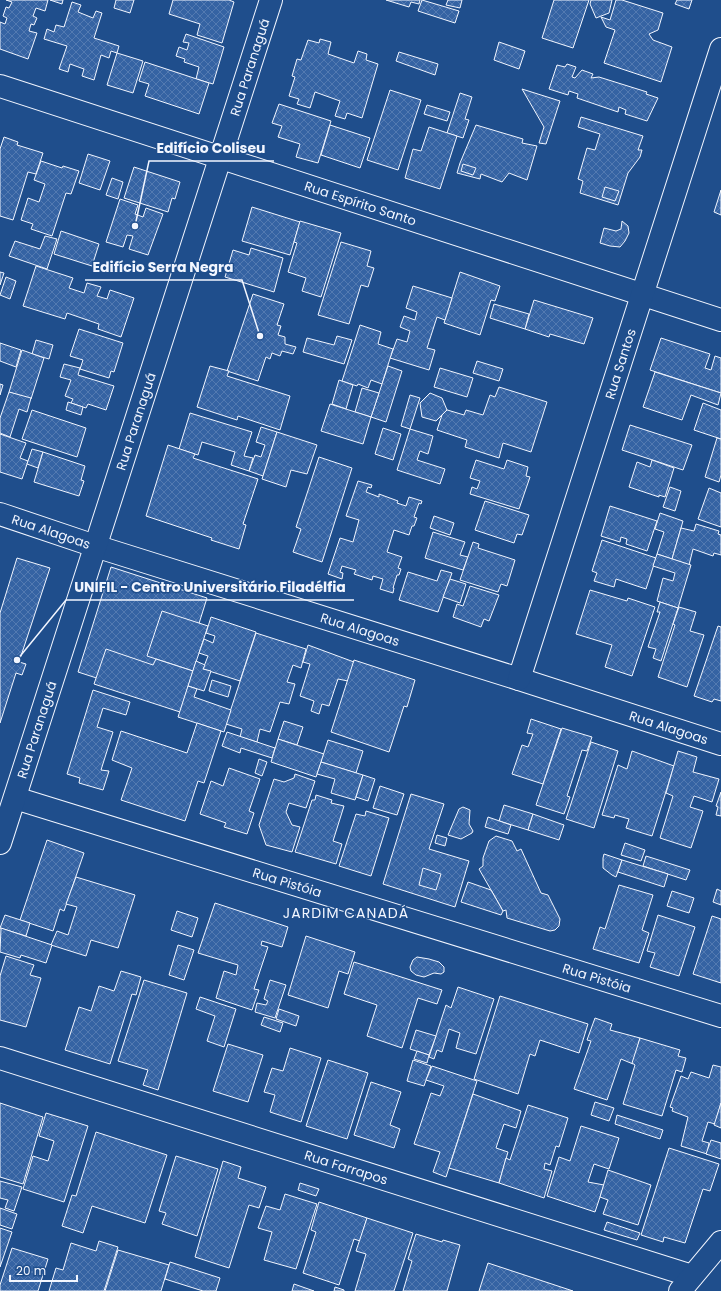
<svg xmlns="http://www.w3.org/2000/svg" width="721" height="1291" font-family="Poppins,sans-serif">
	<style>
		.building { fill: url(#building-cross-hatch); stroke: #f2f6ff }
		.lines { fill: none; stroke-linecap: round; stroke-linejoin: round }
		.minor-casing { stroke: #f2f6ff; stroke-width: 24 }
		.minor { stroke: #1f4e8c; stroke-width: 22 }
		.labels { text-anchor: middle; dominant-baseline: central; stroke-width: 3; stroke-linejoin: round; paint-order: stroke }
		.street-label { font-size: 13px; fill: #f2f6ff; stroke: #1f4e8c }
		.neighbourhood-label { font-size: 14px; letter-spacing: 1px; fill: #f2f6ff; stroke: #1f4e8c }
		.leader { fill: none; stroke: #f2f6ff; stroke-width: 1.5 }
		.callout-dot { fill: #f2f6ff; stroke: #1f4e8c; stroke-width: 1.5 }
		.callout-label { font-size: 14px; text-anchor: middle; font-weight: bold; fill: #f2f6ff; stroke: #1f4e8c; stroke-width: 3; stroke-linejoin: round; paint-order: stroke }
	</style>
	<defs>
		<pattern id="building-cross-hatch" width="8" height="8" patternUnits="userSpaceOnUse"><rect width="8" height="8" fill="#3563a3"/><path d="M0 0l8 8M0 8l8-8" fill="none" stroke="#537ab1"/></pattern>
	</defs>
	<rect width="100%" height="100%" fill="#1f4e8c"/>
	<g class="building">
		<path d="M6 0H48L45 11 36 8 33 16 37 18 34 25 31 24 29 31 37 33 28 59 0 49V22L5 24 7 18 3 16 6 7 9 8 12 2Z"/>
		<path d="M50 0H63L62 4Z"/>
		<path d="M116 0H134L130 13 114 8Z"/>
		<path d="M173 0H229L234 2 222 43 197 35 200 24 169 14Z"/>
		<path d="M386 0H420L419 4 411 2 409 7Z"/>
		<path d="M422 0 459 11 455 23 418 11Z"/>
		<path d="M448 0H462L460 8 446 5Z"/>
		<path d="M554 0H589L573 48 542 38Z"/>
		<path d="M591 0H612L609 13 596 18 590 4Z"/>
		<path d="M616 0H622L663 13 658 30 649 34 653 40 672 47 661 82 604 63 615 30 606 27 601 17 610 20Z"/>
		<path d="M677 0H692L689 9 675 4Z"/>
		<path d="M72 2 81 5 78 12 93 18 96 11 102 13 94 38 119 46 117 53 111 51 109 58 101 55 94 80 82 76 84 69 70 64 68 72 59 69 67 46 44 39 47 29 54 32 56 25 64 27Z"/>
		<path d="M186 34 224 47 213 84 196 79 199 67 184 62 185 59 176 56 179 47 187 50 189 43 183 42Z"/>
		<path d="M320 39 331 42 328 54 354 63 358 51 367 54 366 60 378 64 362 118 347 113 345 119 335 116 340 101 315 92 310 108 297 104 299 99 289 96 295 77 292 76 297 59 301 60 308 40 319 43Z"/>
		<path d="M499 42 525 51 519 69 494 60Z"/>
		<path d="M399 52 438 64 435 75 396 61Z"/>
		<path d="M117 53 143 61 133 93 107 85Z"/>
		<path d="M145 62 209 83 199 114 145 96 149 84 139 81Z"/>
		<path d="M567 64 576 67 572 77 575 78 582 70 593 74 591 78 599 77 647 92 646 94 658 98 647 121 625 114 626 110 619 107 618 112 577 98 578 94 569 91 568 95 549 89 557 65 565 67Z"/>
		<path d="M522 89 560 101 546 144 539 143 544 127Z"/>
		<path d="M390 90 421 100 398 170 367 160Z"/>
		<path d="M460 93 472 97 465 119 469 120 463 138 447 133Z"/>
		<path d="M279 104 331 121 318 163 296 157 300 144 278 137 282 126 272 123Z"/>
		<path d="M427 105 450 112 447 121 424 114Z"/>
		<path d="M581 117 643 136 638 150H642L640 157 628 173 618 205 580 193 583 181 578 179 587 148 595 150 600 134 578 127Z"/>
		<path d="M330 125 370 138 360 168 321 155Z"/>
		<path d="M476 125 523 139 522 143 537 146 527 180 509 173 502 182 481 174 480 179 457 173 460 163Z"/>
		<path d="M429 127 457 136 440 189 405 178 413 149 421 151Z"/>
		<path d="M4 137 18 142 17 145 43 153 36 174 28 172 13 220 0 216V149Z"/>
		<path d="M88 154 110 161 100 190 79 183Z"/>
		<path d="M41 161 62 168 63 166 79 171 71 194 66 193 52 236 31 229 33 224 21 220 28 198 39 202 45 184 34 180Z"/>
		<path d="M463 164 476 168 473 175 461 171Z"/>
		<path d="M134 167 180 182 175 199 172 198 168 212 124 198Z"/>
		<path d="M112 178 123 182 118 199 106 195Z"/>
		<path d="M605 187 619 191 615 201 602 197Z"/>
		<path d="M721 190V215L714 212Z"/>
		<path d="M120 199 138 205 135 214 143 217 146 208 163 214 148 255 129 249 133 236 127 235 123 247 106 242Z"/>
		<path d="M252 207 300 222 290 255 242 241Z"/>
		<path d="M300 221 341 233 321 297 302 291 306 278 288 272 297 243 294 242Z"/>
		<path d="M622 221 628 226 629 233 625 241 620 247 610 246 600 243 604 228 616 231 621 229Z"/>
		<path d="M61 231 99 244 92 266 54 254Z"/>
		<path d="M45 236 57 239 47 269 9 256 15 241 40 249Z"/>
		<path d="M341 242 371 251 367 266 374 268 368 287 361 285 349 324 318 315Z"/>
		<path d="M251 248 283 258 274 292 225 277 233 250 249 255Z"/>
		<path d="M36 266 73 278 69 288 84 293 87 283 101 287 97 296 107 299 110 290 134 298 121 337 98 329 99 324 67 313 65 319 23 306Z"/>
		<path d="M0 272 4 273 0 285Z"/>
		<path d="M460 272 500 286 495 301 491 300 480 335 444 323Z"/>
		<path d="M6 277 16 281 10 299 0 295Z"/>
		<path d="M413 286 452 298 445 320 437 317 427 348 435 350 429 370 390 358 397 339 407 342 410 331 400 327 404 316 415 320 417 312 406 308Z"/>
		<path d="M253 294 284 304 277 325 281 326 278 335 285 337V344L296 347 293 354 282 351 280 356 272 353 270 359 266 357 258 381 227 371Z"/>
		<path d="M534 300 593 318 584 344 550 334 549 337 525 329Z"/>
		<path d="M494 304 529 314 525 329 490 318Z"/>
		<path d="M360 325 381 332 378 344 393 349 382 384 371 380 368 388 358 384 357 386 342 381Z"/>
		<path d="M79 329 123 343 114 372 111 371 109 378 80 369 83 360 70 356Z"/>
		<path d="M337 336 352 340 344 364 303 352 307 338 334 345Z"/>
		<path d="M661 338 710 354 705 368 711 370 715 356 721 358V393L650 370Z"/>
		<path d="M36 340 53 345 49 359 32 354Z"/>
		<path d="M0 343 21 350 16 367 0 361Z"/>
		<path d="M22 350 44 358 31 399 9 392Z"/>
		<path d="M477 361 503 369 499 381 473 373Z"/>
		<path d="M64 364 80 368 78 375 114 386 106 410 88 404 86 408 71 403 73 399 65 396 71 380 60 377Z"/>
		<path d="M210 366 229 371 227 376 290 396 280 430 238 416 237 420 197 407Z"/>
		<path d="M388 366 402 371 386 422 371 417Z"/>
		<path d="M440 368 473 378 467 397 434 387Z"/>
		<path d="M655 372 721 393 718 405 691 395 682 420 643 407Z"/>
		<path d="M339 380 353 385 346 409 332 404Z"/>
		<path d="M0 384 3 385 0 395Z"/>
		<path d="M499 387 547 402 531 452 503 443 499 458 465 447 467 440 437 430 444 409 464 415 466 410 483 415 490 395 495 397Z"/>
		<path d="M362 388 379 393 371 417 355 412Z"/>
		<path d="M9 392 31 398 27 412 19 409 10 437 0 433V418Z"/>
		<path d="M430 393 442 398 447 410 436 421 422 417 420 403Z"/>
		<path d="M410 395 420 398 410 429 401 426Z"/>
		<path d="M68 402 83 407 81 415 66 410Z"/>
		<path d="M703 403 721 410V439L694 430Z"/>
		<path d="M330 404 371 417 363 444 321 431Z"/>
		<path d="M32 410 86 428 77 457 22 439Z"/>
		<path d="M190 413 252 432 244 456 253 458 249 471 231 465 235 452 202 442 198 455 179 449Z"/>
		<path d="M630 425 692 445 683 470 622 450Z"/>
		<path d="M261 427 277 432 263 476 249 471 255 455 261 457 265 445 256 442Z"/>
		<path d="M383 428 401 434 393 460 375 454Z"/>
		<path d="M410 429 433 436 428 454 420 451 417 460 445 469 440 484 397 470Z"/>
		<path d="M277 432 317 445 307 474 291 470 286 487 262 479Z"/>
		<path d="M0 434 26 443 20 458 28 461 22 479 0 472Z"/>
		<path d="M717 438 721 439V475L719 482 705 477Z"/>
		<path d="M168 445 195 454 193 458 258 479 243 524 246 525 239 549 211 540 212 538 146 516Z"/>
		<path d="M32 449 43 452 38 468 27 464Z"/>
		<path d="M43 452 85 466 81 480 84 481 79 496 34 482Z"/>
		<path d="M319 457 352 468 322 562 293 552 301 529 296 527Z"/>
		<path d="M476 460 504 469 507 460 528 467 526 476 530 477 519 509 470 494 472 487 477 489 480 481 470 478Z"/>
		<path d="M652 460 674 468 665 497 659 495V497L629 487 637 462 650 467Z"/>
		<path d="M358 481 372 485 371 488 368 487 366 492 379 497V494L398 501 397 503 406 506 409 497 422 501 421 504 419 503 414 517 417 518 414 526H412L409 535 394 530 387 552 402 557 398 568 401 569 399 575H397L393 588H394L393 593 380 589 383 579 373 576 372 580 354 574 356 570 342 566 340 572 343 573 342 579 328 574 340 538 353 542 359 520 346 516Z"/>
		<path d="M670 487 681 491 675 511 663 507Z"/>
		<path d="M709 488 721 493V527L698 519Z"/>
		<path d="M485 501 529 515 522 535 517 534 514 543 475 530Z"/>
		<path d="M610 506 657 521 647 551 626 544 627 539 621 537 620 542 601 536Z"/>
		<path d="M660 513 683 521 672 559 657 554 664 532 655 529Z"/>
		<path d="M434 516 454 523 450 535 430 528Z"/>
		<path d="M696 524 719 531 718 534 721 535V555L714 553 713 556 693 549 689 565 672 559 681 528 694 531Z"/>
		<path d="M433 532 465 542 460 555 468 557 463 570 425 558Z"/>
		<path d="M602 540 656 558 646 589 616 579 614 587 594 581 597 573 592 571Z"/>
		<path d="M473 542 479 544 478 548 515 560 507 586 501 584 498 592 460 580Z"/>
		<path d="M657 554 691 565 678 608 657 601 663 578 673 581 675 573 653 566Z"/>
		<path d="M17 558 50 568 19 662 26 664 22 675 16 673 0 723V613Z"/>
		<path d="M111 567 207 598 174 703 78 672Z"/>
		<path d="M441 570 452 573 438 612 399 600 408 572 437 581Z"/>
		<path d="M450 579 466 584 460 603 443 597Z"/>
		<path d="M470 586 499 595 489 621 484 619 481 627 453 617 457 604 463 606Z"/>
		<path d="M590 590 627 601 628 598 655 607 632 676 605 667 612 645 576 634Z"/>
		<path d="M660 602 678 608 661 661 653 658 656 649 648 647 660 612H657Z"/>
		<path d="M679 607 696 612 690 631 704 635 687 687 658 677 675 625 673 624Z"/>
		<path d="M162 611 208 626 193 671 147 656Z"/>
		<path d="M211 617 256 632 240 681 203 669 208 656 199 653 204 639 213 643 215 636 206 633Z"/>
		<path d="M718 626 721 627V701L714 699 712 702 694 696Z"/>
		<path d="M256 633 306 649 301 668 293 665 287 682 295 684 289 704 280 702 270 732 260 729 257 742 240 737 242 729 226 724Z"/>
		<path d="M308 645 354 662 348 681 338 679 329 706 322 704 319 714 311 711 314 701 300 696 310 664 303 662Z"/>
		<path d="M106 649 153 665 156 659 193 671 180 712 94 684Z"/>
		<path d="M354 660 415 680 407 707 404 706 389 752 331 732Z"/>
		<path d="M196 661 205 665 203 669 211 671 204 691 188 686Z"/>
		<path d="M212 680 231 686 228 697 209 691Z"/>
		<path d="M188 686 197 689 194 697 231 710 224 732 178 717Z"/>
		<path d="M93 690 130 702 126 715 103 708 97 727 113 732 101 770 109 771 103 790 79 783 80 778 67 774Z"/>
		<path d="M531 719 561 729 543 784 512 774 522 745 528 747 533 734 527 733Z"/>
		<path d="M284 721 303 727 297 745 278 739Z"/>
		<path d="M197 723 221 731 204 783 198 781 185 821 121 800 132 768 112 760 121 731 187 753Z"/>
		<path d="M562 728 592 737 587 751 582 750 567 796 570 797 564 814 536 805Z"/>
		<path d="M227 732 275 748 272 758 241 748 240 753 222 746Z"/>
		<path d="M278 739 324 754 316 777 271 762Z"/>
		<path d="M328 740 363 751 356 773 321 762Z"/>
		<path d="M591 742 618 751 594 828 566 819Z"/>
		<path d="M632 751 674 766 652 836 626 828 629 819 615 815 614 818 602 815 618 765 627 769Z"/>
		<path d="M678 751 697 757 693 772 719 779 712 802 694 796 690 807 703 811 691 848 660 838 673 796 666 793Z"/>
		<path d="M259 759 267 762 262 776 255 773Z"/>
		<path d="M321 762 363 775 355 800 331 793 335 779 317 774Z"/>
		<path d="M229 768 260 779 249 811 254 813 247 834 224 827 226 823 200 814 211 781 223 786Z"/>
		<path d="M295 774 315 781 306 808 289 803 286 812 292 825 300 827 292 852 266 845 259 825 274 779 284 782 294 778Z"/>
		<path d="M363 775 375 779 368 801 356 797Z"/>
		<path d="M380 786 404 794 397 815 373 808Z"/>
		<path d="M721 792V816L716 815 718 807 716 806Z"/>
		<path d="M411 794 444 804 429 849 469 861 455 907 383 884Z"/>
		<path d="M316 795 332 800 331 803 344 806 333 841 342 844 336 864 295 852 312 800H315Z"/>
		<path d="M504 805 533 814 528 830 499 821Z"/>
		<path d="M463 807 470 810 469 824 473 831 472 833 461 839 448 835 459 809Z"/>
		<path d="M366 811 389 818 371 876 339 866 356 814 365 816Z"/>
		<path d="M533 814 564 825 559 840 528 830Z"/>
		<path d="M488 817 511 825 508 834 485 827Z"/>
		<path d="M437 835 447 838 445 846 435 843Z"/>
		<path d="M496 836 512 841 517 851 521 849 541 893 548 895 560 919 559 926 555 930 550 931 507 918 506 910 503 911 479 869 483 866V858L489 841Z"/>
		<path d="M47 840 84 853 64 911 60 909 53 931 20 920Z"/>
		<path d="M625 843 645 850 641 861 621 855Z"/>
		<path d="M604 854 622 860 616 877 612 875 603 868V858Z"/>
		<path d="M646 856 690 870 686 880 643 866Z"/>
		<path d="M622 860 668 874 664 887 618 872Z"/>
		<path d="M423 868 441 874 436 890 419 885Z"/>
		<path d="M76 877 135 895 118 948 91 940 86 956 51 945 57 931 68 935 77 907 66 904Z"/>
		<path d="M468 882 491 890 503 911 501 915 461 902Z"/>
		<path d="M619 885 653 895 642 930 649 933 639 963 593 949 600 927 605 929Z"/>
		<path d="M717 889 721 891V905L713 902Z"/>
		<path d="M672 891 694 898 689 913 667 906Z"/>
		<path d="M215 903 288 927 282 947 262 941 261 945 268 947 254 989 259 990 252 1010 216 998 224 971 236 975 238 965 198 953Z"/>
		<path d="M177 911 198 918 192 937 171 930Z"/>
		<path d="M5 915 30 923 26 936 0 928Z"/>
		<path d="M658 915 695 927 679 976 650 967 655 953 647 951Z"/>
		<path d="M712 916 721 919V983L693 974Z"/>
		<path d="M1 928 52 945 46 963 21 955 20 958 0 952Z"/>
		<path d="M306 936 355 952 348 974 339 971 328 1008 288 995Z"/>
		<path d="M178 945 194 950 184 980 169 975Z"/>
		<path d="M6 956 34 965 30 975 41 978 26 1027 0 1020V976Z"/>
		<path d="M417 957 429 959 439 962 444 967V972L441 974 434 973 424 977 416 975 411 971 410 967 413 960Z"/>
		<path d="M354 962 442 990 437 1004 418 998 402 1048 367 1036 377 1005 344 994Z"/>
		<path d="M121 971 141 977 136 995 132 994 110 1064 65 1050 79 1007 91 1011 99 986 114 991Z"/>
		<path d="M144 980 187 993 158 1090 143 1085 148 1070 118 1061Z"/>
		<path d="M270 980 286 985 275 1018 255 1012 257 1003 266 1005 268 1001 264 999Z"/>
		<path d="M458 987 494 999 476 1054 456 1048 460 1033 449 1029 442 1052 437 1050 434 1059 429 1057 446 1005 451 1008Z"/>
		<path d="M500 996 588 1024 579 1053 540 1040 535 1056 530 1054 518 1094 474 1079Z"/>
		<path d="M200 997 236 1009 224 1047 207 1041 215 1016 196 1009Z"/>
		<path d="M279 1009 299 1016 296 1026 276 1019Z"/>
		<path d="M264 1017 283 1023 280 1032 261 1025Z"/>
		<path d="M595 1018 612 1024 610 1030 640 1038 633 1064 621 1059 607 1100 574 1089 591 1041 587 1040Z"/>
		<path d="M416 1030 436 1036 429 1055 410 1049Z"/>
		<path d="M640 1038 680 1050 678 1056 686 1058 682 1072 676 1070 662 1116 623 1104 635 1065 632 1063Z"/>
		<path d="M228 1044 263 1055 248 1102 213 1091Z"/>
		<path d="M290 1048 321 1058 301 1122 270 1112 275 1095 264 1092 272 1068 283 1071Z"/>
		<path d="M417 1051 429 1055 427 1063 414 1059Z"/>
		<path d="M328 1060 368 1073 347 1139 306 1126Z"/>
		<path d="M413 1060 431 1066 424 1086 407 1081Z"/>
		<path d="M713 1065 721 1067V1103L715 1124 708 1122 702 1141 709 1143 707 1154 681 1146 688 1117 672 1111 673 1108 670 1107 681 1076 688 1079 691 1072 709 1078Z"/>
		<path d="M432 1066 477 1081 446 1177 433 1172 440 1152 414 1144 431 1093 440 1096 444 1086 426 1080Z"/>
		<path d="M371 1082 401 1092 390 1125 400 1129 394 1148 354 1135Z"/>
		<path d="M473 1094 521 1111 516 1128 504 1124 496 1148 508 1152 499 1183 449 1168Z"/>
		<path d="M595 1102 614 1108 609 1121 591 1115Z"/>
		<path d="M0 1103 43 1117 23 1184 0 1177Z"/>
		<path d="M721 1103V1128L714 1125Z"/>
		<path d="M528 1105 568 1118 559 1147 556 1146 550 1165 545 1163 544 1169 552 1171 544 1198 499 1183 506 1158 510 1160Z"/>
		<path d="M46 1113 88 1126 64 1202 23 1189 33 1156 48 1161 54 1141 39 1136Z"/>
		<path d="M617 1115 663 1130 660 1139 615 1124Z"/>
		<path d="M581 1126 619 1138 609 1169 594 1164 588 1182 604 1185 595 1212 547 1196 559 1157 570 1161Z"/>
		<path d="M96 1132 167 1155 145 1223 92 1206 83 1233 62 1226 72 1195 76 1196Z"/>
		<path d="M711 1140 721 1143V1159L706 1154Z"/>
		<path d="M669 1148 719 1164 710 1191 703 1189 685 1243 664 1237 663 1242 641 1235Z"/>
		<path d="M176 1156 218 1169 197 1236 162 1224 166 1213 159 1211Z"/>
		<path d="M223 1161 241 1167 238 1178 266 1187 259 1208 249 1205 229 1268 195 1257Z"/>
		<path d="M608 1170 651 1185 638 1225 603 1214 608 1200 600 1197Z"/>
		<path d="M0 1181 22 1187 14 1211 5 1208 8 1200 0 1198Z"/>
		<path d="M300 1183 319 1189 316 1196 298 1190Z"/>
		<path d="M285 1194 317 1204 296 1269 264 1260 272 1232 258 1228 266 1206 280 1210Z"/>
		<path d="M319 1202 367 1218 360 1241 354 1239 339 1285 303 1273 316 1232 311 1230Z"/>
		<path d="M0 1208 17 1214 12 1229 0 1225Z"/>
		<path d="M367 1218 413 1233 394 1291H355L366 1254 356 1251Z"/>
		<path d="M607 1222 640 1233 637 1240 604 1230Z"/>
		<path d="M0 1228 12 1232 0 1267Z"/>
		<path d="M416 1234 442 1242 443 1240 460 1245 447 1291H403L412 1261 408 1259Z"/>
		<path d="M99 1241 118 1247 104 1291H49L56 1268 63 1270 71 1243 96 1251Z"/>
		<path d="M12 1248 48 1259 38 1291H0V1285Z"/>
		<path d="M118 1250 169 1265 161 1291H105Z"/>
		<path d="M170 1262 220 1278 216 1291H203L165 1279Z"/>
		<path d="M488 1263 573 1291H479Z"/>
		<path d="M294 1284 314 1291H292Z"/>
		<path d="M335 1287 344 1290V1291H334Z"/>
	</g>
	<g class="lines">
		<defs>
			<g id="minor">
				<path id="s1" d="M0 86 721 320"/>
				<path id="s2" d="M0 514 95 546 519 679 721 744"/>
				<path id="s3" d="M519 679 721 49"/>
				<path id="s4" d="M15 798 721 1016"/>
				<path id="s5" d="M0 843 271 0"/>
				<path id="s6" d="M0 1058 692 1276"/>
				<path d="M680 1291 721 1242"/>
			</g>
		</defs>
		<use href="#minor" class="minor-casing"/>
		<use href="#minor" class="minor"/>
	</g>
	<g class="labels">
		<g class="street-label">
			<text stroke="none"><textPath href="#s5" startOffset="815">Rua Paranaguá</textPath></text>
			<text stroke="none"><textPath href="#s1" startOffset="379">Rua Espírito Santo</textPath></text>
			<text stroke="none"><textPath href="#s3" startOffset="331">Rua Santos</textPath></text>
			<text stroke="none"><textPath href="#s5" startOffset="443">Rua Paranaguá</textPath></text>
			<text stroke="none"><textPath href="#s2" startOffset="54">Rua Alagoas</textPath></text>
			<text stroke="none"><textPath href="#s2" startOffset="378">Rua Alagoas</textPath></text>
			<text stroke="none"><textPath href="#s2" startOffset="702">Rua Alagoas</textPath></text>
			<text stroke="none"><textPath href="#s5" startOffset="119">Rua Paranaguá</textPath></text>
			<text stroke="none"><textPath href="#s4" startOffset="285">Rua Pistóia</textPath></text>
			<text stroke="none"><textPath href="#s4" startOffset="609">Rua Pistóia</textPath></text>
			<text stroke="none"><textPath href="#s6" startOffset="363">Rua Farrapos</textPath></text>
		</g>
		<g class="neighbourhood-label">
			<text x="346" y="913">JARDIM CANADÁ</text>
		</g>
	</g>
	<path class="leader" d="M135 226L149 161H274M260 336L242 280H85M17 660L66 600H354"/>
	<g class="callout-dot">
		<circle cx="135" cy="226" r="4"/>
		<circle cx="260" cy="336" r="4"/>
		<circle cx="17" cy="660" r="4"/>
	</g>
	<g class="callout-label">
		<text x="211" y="153">Edifício Coliseu</text>
		<text x="163" y="272">Edifício Serra Negra</text>
		<text x="210" y="592">UNIFIL - Centro Universitário Filadélfia</text>
	</g>
	<path d="M10 1275v6h67v-6" fill="none" stroke="#f2f6ff" stroke-width="2"/>
	<text x="16" y="1275" font-size="12" fill="#f2f6ff" stroke="#1f4e8c" stroke-width="3" paint-order="stroke">20 m</text>
</svg>
